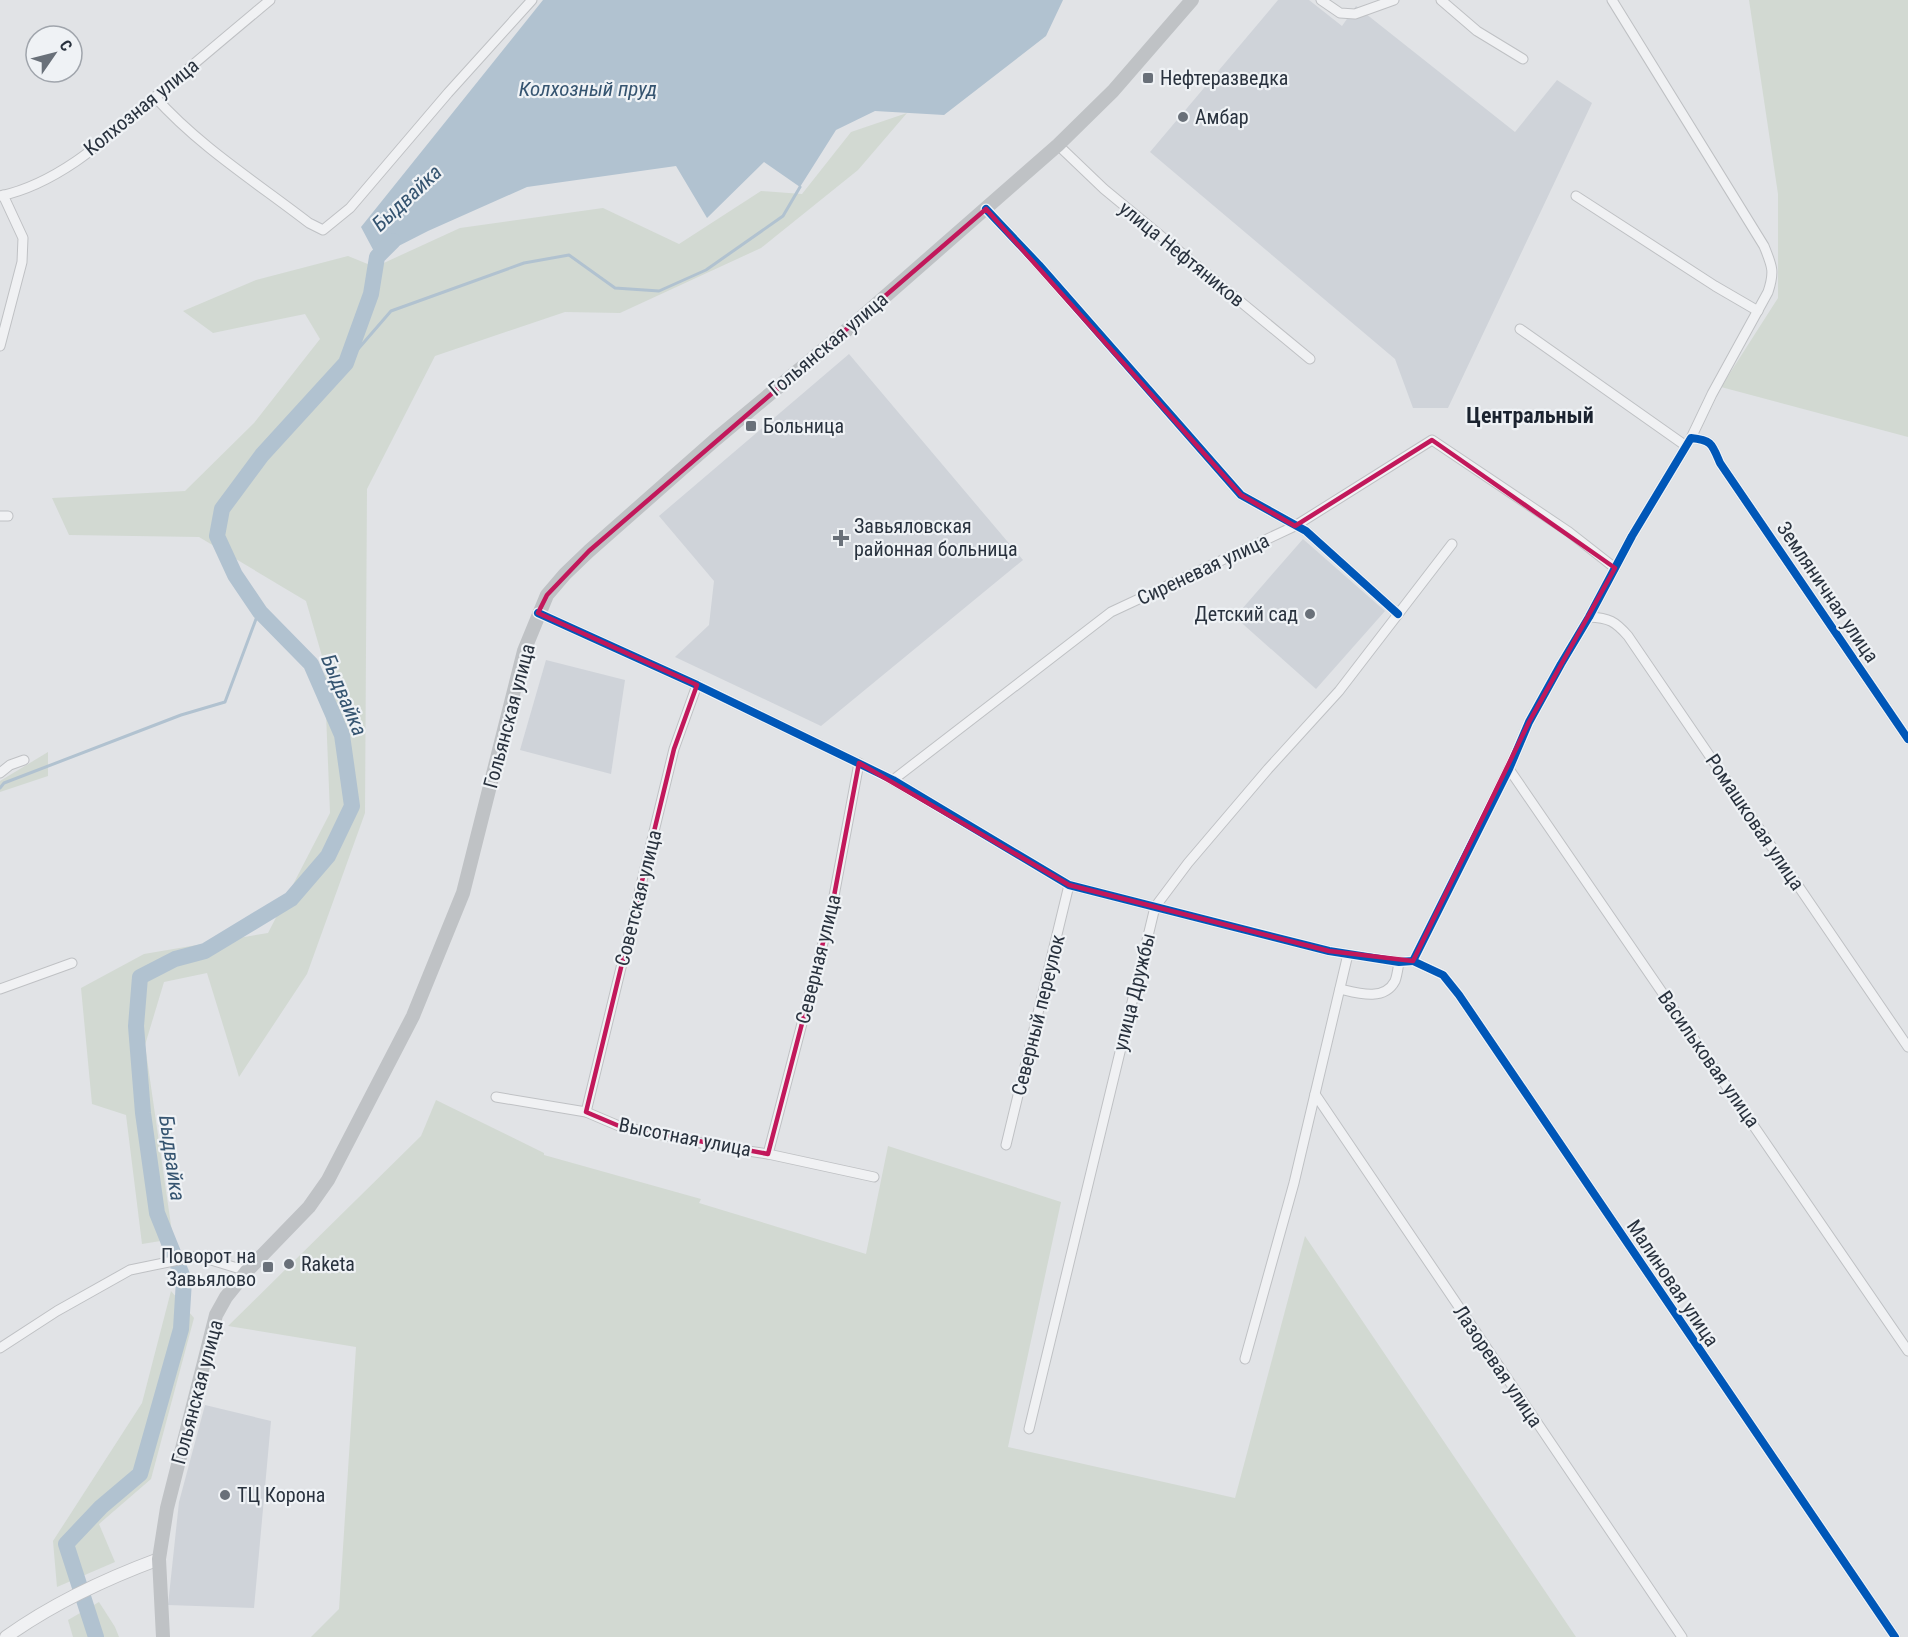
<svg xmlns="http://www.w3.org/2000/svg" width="1908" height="1637" font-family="'Roboto Condensed',sans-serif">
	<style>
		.built { fill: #cfd3d9 }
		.green { fill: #d2d9d2 }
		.water { fill: #b1c2d0 }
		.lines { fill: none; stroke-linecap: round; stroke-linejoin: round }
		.stream { stroke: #b1c2d0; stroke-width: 3 }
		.river { stroke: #b1c2d0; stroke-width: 16 }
		.minor-casing { stroke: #bfc1c4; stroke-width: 11 }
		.tertiary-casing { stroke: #bfc1c4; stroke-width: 14 }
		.minor { stroke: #f0f1f3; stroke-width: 9 }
		.tertiary { stroke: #f0f1f3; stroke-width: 12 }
		.secondary { stroke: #bfc2c5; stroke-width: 14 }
		.cycleway-casing { stroke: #eff2f5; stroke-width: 11 }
		.cycleway { stroke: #0057b8; stroke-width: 8 }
		.marked { fill: none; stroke: #c2185b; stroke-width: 4.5; stroke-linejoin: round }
		.poi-dot { fill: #697079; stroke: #eff2f5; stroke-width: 2 }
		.labels { text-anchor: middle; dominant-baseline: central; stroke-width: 4.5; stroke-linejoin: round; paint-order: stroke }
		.poi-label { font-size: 20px; fill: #29323e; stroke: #eff2f5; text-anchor: start }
		.street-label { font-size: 20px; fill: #29323e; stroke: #eff2f5 }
		.water-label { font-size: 21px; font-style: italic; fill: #355470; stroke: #eff2f5 }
		.quarter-label { font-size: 22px; font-weight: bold; fill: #1b232f; stroke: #eff2f5 }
	</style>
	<rect width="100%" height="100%" fill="#e1e3e6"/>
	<g class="built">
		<path d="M1278 0H1309L1342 26 1356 6 1515 132 1557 80 1592 103 1448 408H1413L1395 359 1150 152Z"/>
		<path d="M849 354 1023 560 821 726 675 657 709 625 714 581 659 516Z"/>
		<path d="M1303 539 1385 611 1316 689 1235 617Z"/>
		<path d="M546 660 625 680 611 774 520 750Z"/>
		<path d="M205 1405 271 1421 254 1608 168 1605 179 1502Z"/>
	</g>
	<g class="green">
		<path d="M1749 0H1908V437L1721 387 1778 298V194Z"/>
		<path d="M907 113 858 170 761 248 620 313 565 312 435 356 367 489 365 813 307 974 239 1077 207 973 164 982 145 1045 173 1239 142 1244 126 1115 92 1104 81 988 144 954 268 933 330 813 324 663 306 601 199 537 69 535 52 498 185 491 254 423 320 339 305 314 213 333 183 311 256 280 348 256 375 267 460 228 603 208 679 244 761 191 802 194 851 132Z"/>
		<path d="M48 752V776L0 792V781Z"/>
		<path d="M436 1100 544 1153V1155L701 1199 699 1203 866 1254 888 1146 1061 1202 1008 1447 1235 1498 1305 1236 1576 1637H311L339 1609 356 1347 228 1326 421 1136Z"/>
		<path d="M171 1291 194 1318 151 1479 99 1524 115 1562 57 1587 53 1541 142 1403Z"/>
		<path d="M99 1602 115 1627 119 1637H73L68 1620Z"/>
	</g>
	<path class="water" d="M543 0H1063L1046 36 944 115 875 111 836 130 800 187 764 162 707 218 676 166 527 187 428 231 377 257 361 227Z"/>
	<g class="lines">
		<g class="stream">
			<path d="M346 363 391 311 524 263 569 255 615 288 659 291 706 270 783 216 800 187"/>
			<path d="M0 788 4 783 181 715 225 702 259 611"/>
		</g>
		<path class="river" d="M96 1637 66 1544 101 1507 140 1474 181 1329 184 1280 157 1213 143 1113 136 1026 140 977 175 959 205 951 291 899 328 856 352 806 342 735 311 664 260 612 235 575 217 536 222 509 262 455 346 363 371 294 377 257 393 241"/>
		<defs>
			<g id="minor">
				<path d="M1321 0 1340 13 1355 14 1394 0"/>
				<path d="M1441 0 1477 31 1523 59"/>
				<path d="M1612 0 1764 246C1772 266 1775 271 1768 292L1712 394 1691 438"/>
				<path d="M155 97C200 147 256 182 309 223L323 230 350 208 448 93 532 0"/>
				<path d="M1058 145 1104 189 1310 359"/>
				<path d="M0 196C62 183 114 132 161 92 197 61 233 31 270 0"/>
				<path d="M1576 196 1715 286 1758 311"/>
				<path d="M986 209 1039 265 1241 495 1306 531 1398 614"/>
				<path d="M1520 329 1686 446"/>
				<path d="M0 346 22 262 23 238 3 195"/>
				<path d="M0 516H8"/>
				<path d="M538 613 697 685 893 780 1069 885 1329 951 1399 962 1413 961 1509 769 1529 722 1561 664 1589 617 1632 536 1691 438C1712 440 1712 444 1720 463L1908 739"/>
				<path d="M1589 617C1609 618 1615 621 1628 636L1908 1047"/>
				<path d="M1509 769 1908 1351"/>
				<path d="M0 773 10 765 24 760"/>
				<path d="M893 780 1111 612 1295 526 1432 440 1569 532 1615 568"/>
				<path d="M1413 961 1443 975 1459 995 1895 1637"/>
				<path d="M0 989 72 963"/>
				<path d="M1340 989C1357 993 1384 1002 1395 981 1397 976 1398 968 1399 962"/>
				<path d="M1315 1094 1682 1637"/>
				<path d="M496 1097 586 1112 619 1126 715 1146 768 1154 874 1177"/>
				<path d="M586 1112 674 749 697 685"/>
				<path d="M1006 1145 1069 885"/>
				<path d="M768 1154 831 912 859 763"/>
				<path d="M0 1348 57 1311 130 1270 198 1256 247 1271"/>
				<path d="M1245 1359 1294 1183 1348 954"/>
				<path d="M1029 1429 1155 907 1188 863 1268 769 1339 691 1452 544"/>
			</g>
			<path id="tertiary" d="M6 1637C52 1604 105 1579 159 1559"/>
		</defs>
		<use href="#minor" class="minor-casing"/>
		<use href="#tertiary" class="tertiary-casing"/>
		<use href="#minor" class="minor"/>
		<use href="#tertiary" class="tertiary"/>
		<path class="secondary" d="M163 1637 159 1559 167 1508 216 1315 226 1297 247 1271 309 1207 328 1180 413 1016 463 893 524 651 547 595 565 574 589 551 716 439 848 329 1058 145 1113 91 1192 0"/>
		<defs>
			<g id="cycleway">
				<path d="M986 209 1039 265 1241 495 1306 531 1398 614"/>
				<path d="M538 613 697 685 893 780 1069 885 1329 951 1399 962 1413 961 1509 769 1529 722 1561 664 1589 617 1632 536 1691 438C1712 440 1712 444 1720 463L1908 739"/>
				<path d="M1413 961 1443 975 1459 995 1895 1637"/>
			</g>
		</defs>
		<use href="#cycleway" class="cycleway-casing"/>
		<use href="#cycleway" class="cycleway"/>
	</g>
	<path class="marked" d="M986 209 1241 495 1295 526 1432 440 1615 568 1529 722 1413 961 1329 951 1069 885 859 763 831 912 768 1154 619 1126 586 1112 674 749 697 685 538 613 547 595 589 551Z"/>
	<g class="poi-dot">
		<rect x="1142" y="72" width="12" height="12" rx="3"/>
		<circle cx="1183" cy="117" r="6"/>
		<rect x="745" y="420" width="12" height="12" rx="3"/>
		<path d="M838 529h6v6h6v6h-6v6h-6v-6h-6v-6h6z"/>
		<circle cx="1310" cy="614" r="6"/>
		<circle cx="289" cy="1264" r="6"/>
		<rect x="262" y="1261" width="12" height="12" rx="3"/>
		<circle cx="225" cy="1495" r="6"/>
	</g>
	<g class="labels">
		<g class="poi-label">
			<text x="1160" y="78">Нефтеразведка</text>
			<text x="1195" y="117">Амбар</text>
			<text x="763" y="426">Больница</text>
			<text x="854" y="526">Завьяловская<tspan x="854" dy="23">районная больница</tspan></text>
			<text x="1298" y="614" text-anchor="end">Детский сад</text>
			<text x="256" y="1256" text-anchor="end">Поворот на<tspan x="256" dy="23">Завьялово</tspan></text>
			<text x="301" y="1264">Raketa</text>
			<text x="237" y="1495">ТЦ Корона</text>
		</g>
		<g class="street-label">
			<text transform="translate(141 107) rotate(-39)">Колхозная улица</text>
			<text transform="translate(1182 254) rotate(39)">улица Нефтяников</text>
			<text transform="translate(828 344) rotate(-40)">Гольянская улица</text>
			<text transform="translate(1203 569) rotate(-25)">Сиреневая улица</text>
			<text transform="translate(1828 592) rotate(56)">Земляничная улица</text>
			<text transform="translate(509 716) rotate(-75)">Гольянская улица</text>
			<text transform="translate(1755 822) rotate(56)">Ромашковая улица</text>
			<text transform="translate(638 898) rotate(-76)">Советская улица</text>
			<text transform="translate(818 959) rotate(-76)">Северная улица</text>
			<text transform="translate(1134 992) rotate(-76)">улица Дружбы</text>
			<text transform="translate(1038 1015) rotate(-76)">Северный переулок</text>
			<text transform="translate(1709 1059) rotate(55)">Васильковая улица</text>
			<text transform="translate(685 1137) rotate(11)">Высотная улица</text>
			<text transform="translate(1673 1283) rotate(56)">Малиновая улица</text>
			<text transform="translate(1498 1366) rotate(56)">Лазоревая улица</text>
			<text transform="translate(197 1392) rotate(-75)">Гольянская улица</text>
		</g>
		<g class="water-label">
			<text x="588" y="89">Колхозный пруд</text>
			<text transform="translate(407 198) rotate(-43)">Быдвайка</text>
			<text transform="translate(344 695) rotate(67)">Быдвайка</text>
			<text transform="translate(172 1158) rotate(82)">Быдвайка</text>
		</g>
		<g class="quarter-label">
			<text x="1530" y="415">Центральный</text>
		</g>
	</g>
	<g transform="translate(54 54) rotate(55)"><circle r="28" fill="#eff2f5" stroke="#a0a5ac" stroke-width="1.5"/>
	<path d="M0-4.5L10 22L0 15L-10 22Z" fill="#697079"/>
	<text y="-9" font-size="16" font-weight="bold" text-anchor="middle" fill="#29323e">С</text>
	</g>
</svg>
